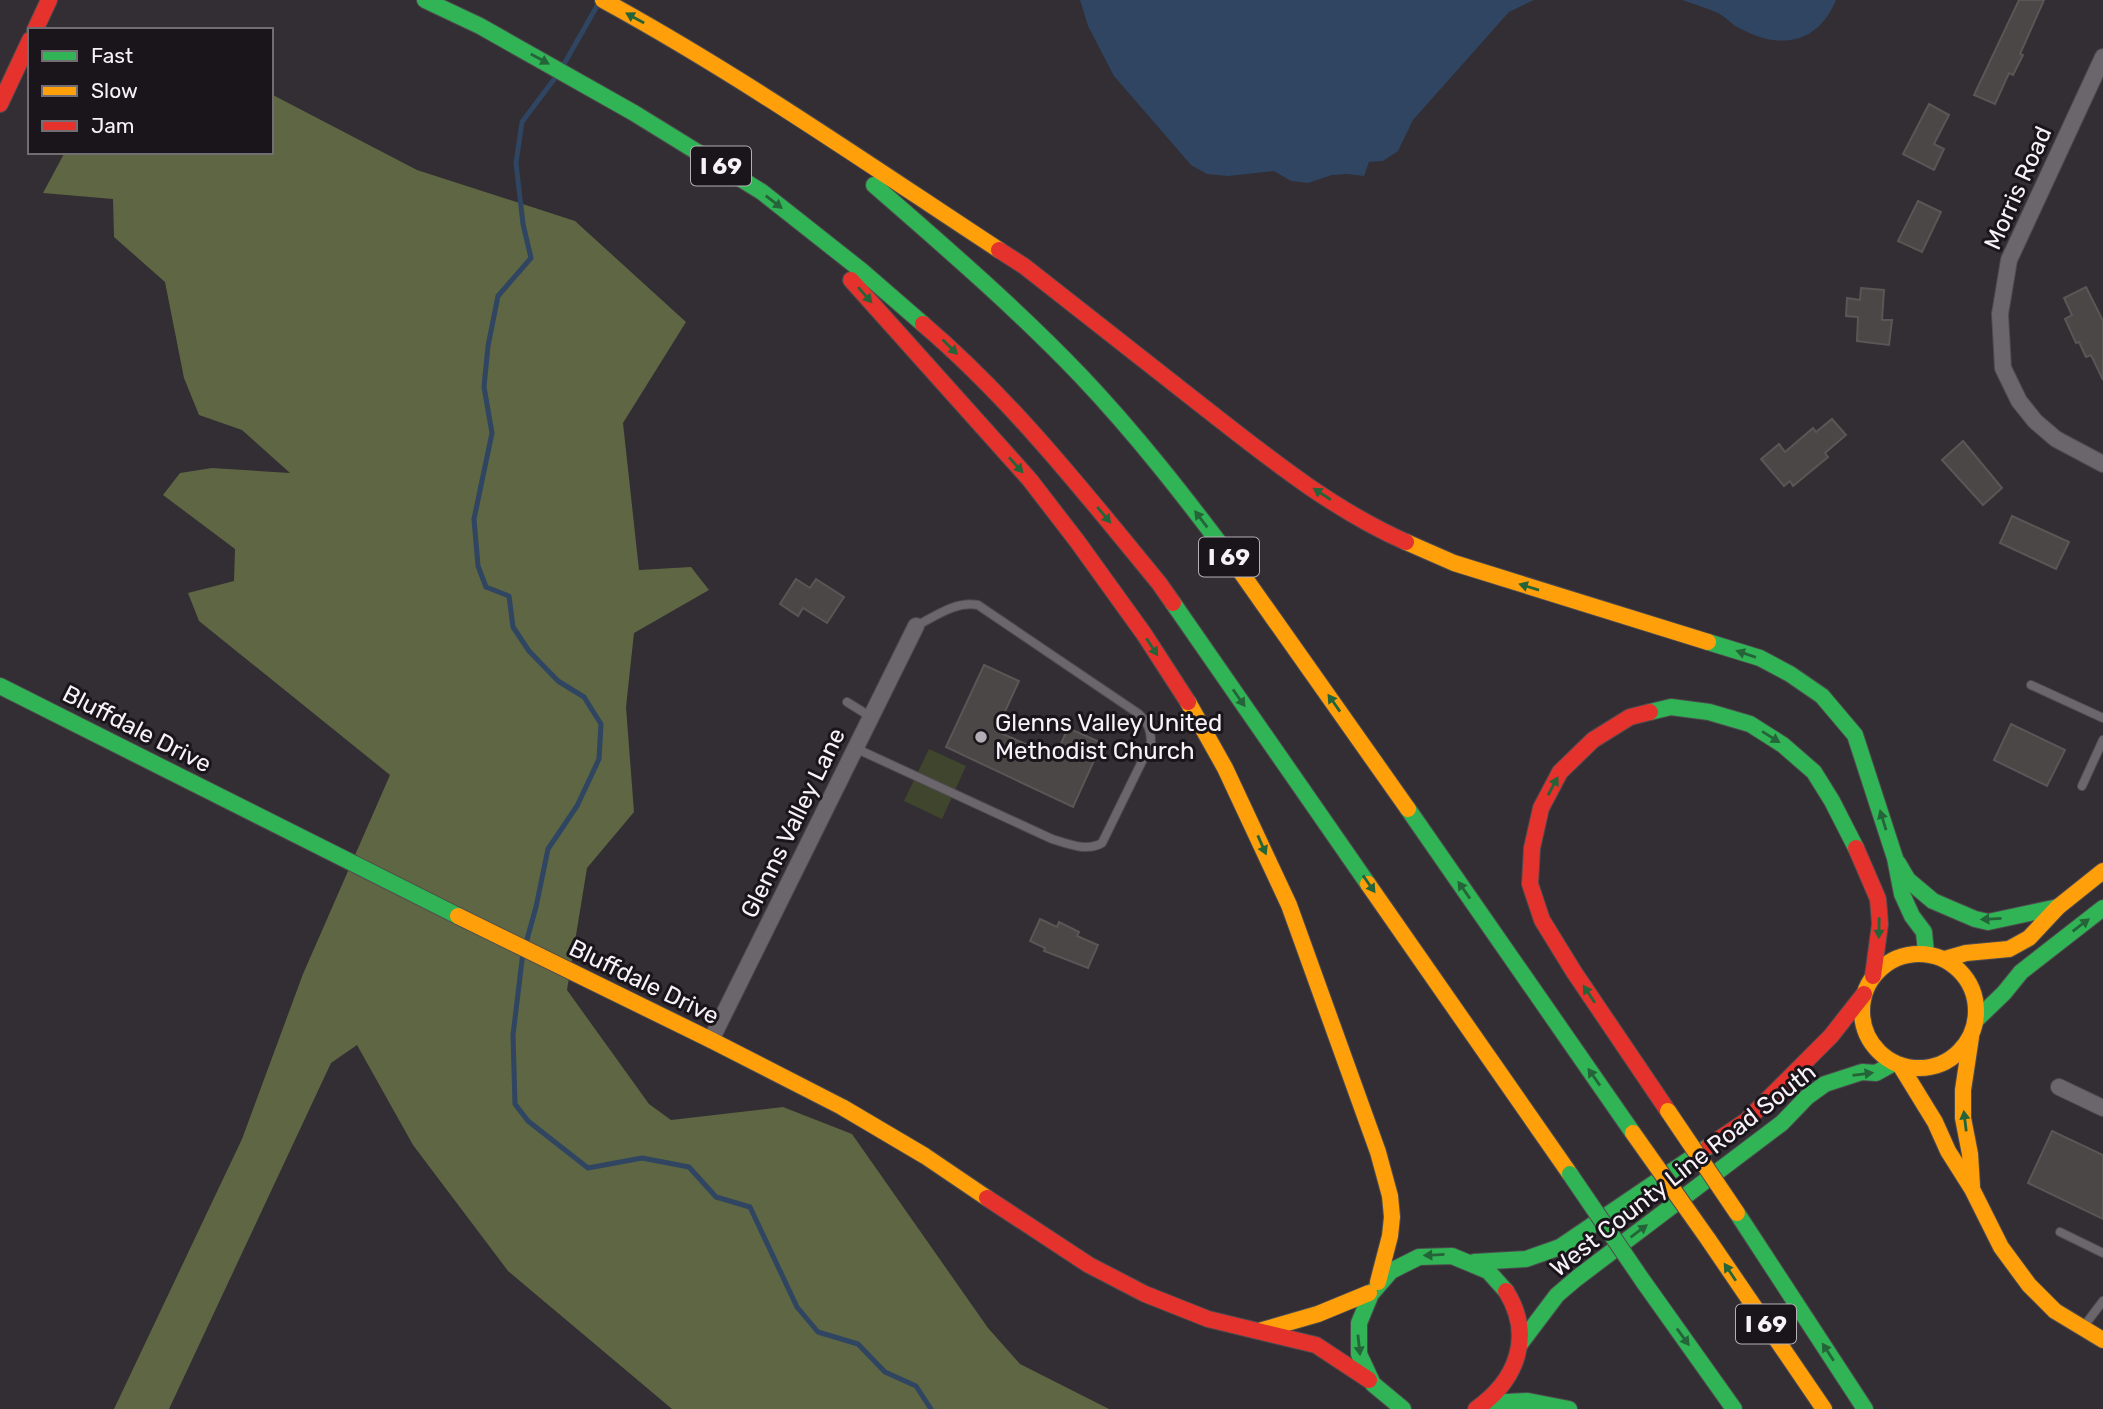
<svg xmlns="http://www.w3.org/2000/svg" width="2103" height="1409" font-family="Rubik,sans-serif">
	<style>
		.green { fill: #40452d }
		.forest { fill: #5e6643 }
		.water { fill: #2f4561 }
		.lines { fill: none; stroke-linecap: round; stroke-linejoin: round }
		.stream { stroke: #2f4561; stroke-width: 5 }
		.building { fill: #4b4747; stroke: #5b5656; stroke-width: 2 }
		.lane-casing { stroke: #4e4b4f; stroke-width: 10 }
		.street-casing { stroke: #4e4b4f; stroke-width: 18 }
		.fast-casing { stroke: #4e4b4f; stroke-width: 18 }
		.slow-casing { stroke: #4e4b4f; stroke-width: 18 }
		.jam-casing { stroke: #4e4b4f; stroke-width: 18 }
		.lane { stroke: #6a666b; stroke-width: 8 }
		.street { stroke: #6a666b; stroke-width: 16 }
		.fast { stroke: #30b455; stroke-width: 16 }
		.slow { stroke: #ff9f0a; stroke-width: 16 }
		.jam { stroke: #e5322d; stroke-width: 16 }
		.fast-bridge-casing { stroke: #4e4b4f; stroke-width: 18; stroke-linecap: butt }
		.slow-bridge-casing { stroke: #4e4b4f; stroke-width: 18; stroke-linecap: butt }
		.fast-bridge { stroke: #30b455; stroke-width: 16 }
		.slow-bridge { stroke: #ff9f0a; stroke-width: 16 }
		.oneway { fill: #246438 }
		.poi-dot { fill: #b2adb4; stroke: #19151a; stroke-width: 2.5 }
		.labels { text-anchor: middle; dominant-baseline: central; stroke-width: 6; stroke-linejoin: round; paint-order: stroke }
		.shield { fill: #19151a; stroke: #b4afb6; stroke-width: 2 }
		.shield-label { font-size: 23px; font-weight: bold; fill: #f7f1f9 }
		.street-label { font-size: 24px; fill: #f7f1f9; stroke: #19151a }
		.poi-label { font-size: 24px; fill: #f7f1f9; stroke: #19151a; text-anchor: start }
	</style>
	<rect width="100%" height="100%" fill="#322e33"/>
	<path class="green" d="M929 749 966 766 942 819 904 801Z"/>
	<path class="forest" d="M271 94 417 170 575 221 686 322 623 423 639 570 691 567 709 590 634 633 626 707 634 812 587 868 567 990 649 1104 671 1120 783 1107 852 1134 988 1328 1020 1364 1109 1409H672L508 1271 413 1145 357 1045 331 1063 169 1409H114L242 1139 303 974 390 775 199 621 188 593 234 581 235 549 163 495 180 473 212 468 290 473 242 430 199 415 184 378 165 282 114 237 113 199 43 193 65 152H271Z"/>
	<g class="water">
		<path d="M1080 0H1534L1509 12 1413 120 1398 151 1383 161 1369 162 1364 176 1347 174 1332 175 1308 183 1291 181 1274 171 1228 176 1207 174 1191 165 1114 76 1088 26Z"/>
		<path d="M1682 0H1836C1818 44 1780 50 1741 29 1732 25 1726 17 1718 13 1707 8 1694 4 1682 0Z"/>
	</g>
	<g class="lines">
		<g class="stream">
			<path d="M564 64 597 6"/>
			<path d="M526 943 536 907 548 849 577 806 599 759 601 724 584 697 558 681 529 651 513 627 509 596 486 587 478 566 474 519 492 433 484 387 488 346 498 296 531 258 523 224 516 163 522 122 555 78"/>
			<path d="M523 952 513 1035 515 1104 528 1121 588 1168 642 1158 689 1167 716 1197 750 1207 797 1307 818 1332 858 1344 885 1372 916 1386 931 1409"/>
		</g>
	</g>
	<g class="building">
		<path d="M2019 0H2044L2020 54 2023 55 2013 75 2009 73 1995 104 1974 95Z"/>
		<path d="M1929 104 1949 115 1934 144 1944 149 1934 170 1903 154Z"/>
		<path d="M1918 201 1941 212 1922 252 1898 241Z"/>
		<path d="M2086 287 2103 321V380L2091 355 2086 357 2079 342 2076 343 2065 319 2072 315 2064 298Z"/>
		<path d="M1861 288 1884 290 1882 320H1892L1889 345 1857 341 1858 317 1846 316 1847 298 1860 300Z"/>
		<path d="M1832 419 1846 435 1825 453 1828 457 1793 486 1790 481 1784 486 1761 459 1779 444 1785 452 1813 428 1816 432Z"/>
		<path d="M1963 441 2002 488 1983 505 1942 460Z"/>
		<path d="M2012 516 2069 542 2056 569 2000 543Z"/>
		<path d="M796 579 810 588 816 579 844 597 827 623 803 608 798 616 780 604Z"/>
		<path d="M984 665 1019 681 996 731 1055 757 1068 728 1102 743 1073 807 946 747Z"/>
		<path d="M2011 724 2065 750 2047 786 1994 760Z"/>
		<path d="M1040 919 1057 927 1059 922 1079 932 1077 936 1098 945 1088 968 1044 951 1045 948 1030 941Z"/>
		<path d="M2052 1131 2103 1155V1219L2028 1183Z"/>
	</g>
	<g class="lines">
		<defs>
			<g id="lane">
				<path d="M2031 685 2103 718"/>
				<path d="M847 702 871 717"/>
				<path d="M855 748 1052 839C1068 844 1087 852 1102 843L1151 743C1151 730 1148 723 1139 714L978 605C955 601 936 616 916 626"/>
				<path d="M2082 786 2103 740"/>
				<path d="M2060 1232 2103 1253"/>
				<path d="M2084 1326 2103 1301"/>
			</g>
			<g id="street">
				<path d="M2103 57 2009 260 2000 314 2003 368 2019 401 2035 421 2056 439 2103 464"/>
				<path d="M711 1040 916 626"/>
				<path d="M2059 1087 2103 1108"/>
			</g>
			<g id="fast">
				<path d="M425 0 480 26 634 113 762 192 862 271 923 324"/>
				<path d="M874 185C945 247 1016 308 1081 376 1136 434 1185 497 1233 561"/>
				<path d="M1173 603 1368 884"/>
				<path d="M1708 642 1760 658 1790 674 1822 696 1855 735 1895 858 1902 894 1912 916 1924 932 1926 953"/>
				<path d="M0 686 458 916"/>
				<path d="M1650 712 1671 707 1709 712 1750 724 1783 745 1814 772 1832 801 1856 848"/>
				<path d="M1408 809 1633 1133"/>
				<path d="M1898 863 1908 880 1933 901 1975 919 1988 922 2058 907"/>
				<path d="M1976 1020 2004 993 2021 972 2103 908"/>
				<path d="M1737 1213 1865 1409"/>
				<path d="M1474 1262 1526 1259 1560 1247 1709 1146"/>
				<path d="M1643 1281 1734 1409"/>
				<path d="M1520 1344 1557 1295 1577 1278 1782 1123 1807 1097 1825 1084 1862 1072 1876 1073 1894 1063"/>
				<path d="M1486 1403 1528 1401 1569 1409"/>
				<path d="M1403 1409 1373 1384 1359 1354V1323L1371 1294 1391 1271 1419 1257 1452 1256 1488 1271 1506 1291"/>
			</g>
			<g id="slow">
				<path d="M603 0C740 75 868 164 999 250"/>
				<path d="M1406 542 1454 563 1708 642"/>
				<path d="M1233 561 1408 809"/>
				<path d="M1188 702 1225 768 1289 905 1378 1152 1390 1196 1392 1217 1390 1236 1378 1282"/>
				<path d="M1368 884 1570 1174"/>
				<path d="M458 916 711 1040 842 1107 925 1156 987 1198"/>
				<circle cx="1919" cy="1011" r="57"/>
				<path d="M1945 959 1966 953 2009 949 2029 938 2058 907 2103 871"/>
				<path d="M1971 1037 1963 1090V1118L1970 1154 1972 1186"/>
				<path d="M1900 1065 1935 1122 1948 1151 1972 1189 2001 1247 2029 1285 2055 1311 2103 1340"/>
				<path d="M1708 1239 1824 1409"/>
				<path d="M1259 1331 1318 1314 1369 1293"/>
			</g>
			<g id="jam">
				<path d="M35 30 49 0"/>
				<path d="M0 104 30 40"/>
				<path d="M999 250 1024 266C1083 312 1142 359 1201 405 1265 455 1331 509 1406 542"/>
				<path d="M851 280 1030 480 1077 541 1144 634 1188 702"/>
				<path d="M923 324C1012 400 1085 493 1159 583L1173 603"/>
				<path d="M1650 712 1630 717 1593 740 1560 772 1541 808 1532 848 1530 884 1542 920 1574 972 1668 1111"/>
				<path d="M1856 848 1878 899 1880 924 1873 976"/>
				<path d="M1709 1146 1746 1121 1831 1036 1864 994"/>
				<path d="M987 1198 1089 1265 1145 1294 1208 1319 1316 1345 1369 1380"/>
				<path d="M1476 1409C1517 1380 1534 1336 1506 1291"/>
			</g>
		</defs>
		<use href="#lane" class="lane-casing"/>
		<use href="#street" class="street-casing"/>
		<use href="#fast" class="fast-casing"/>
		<use href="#slow" class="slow-casing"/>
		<use href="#jam" class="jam-casing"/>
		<use href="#lane" class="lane"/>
		<use href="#street" class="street"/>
		<use href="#fast" class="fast"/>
		<use href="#slow" class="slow"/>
		<use href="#jam" class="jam"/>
		<defs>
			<path id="fast-bridge" d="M1570 1174 1643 1281"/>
			<g id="slow-bridge">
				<path d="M1668 1111 1737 1213"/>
				<path d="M1633 1133 1708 1239"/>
			</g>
		</defs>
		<use href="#fast-bridge" class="fast-bridge-casing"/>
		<use href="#slow-bridge" class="slow-bridge-casing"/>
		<use href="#fast-bridge" class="fast-bridge"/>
		<use href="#slow-bridge" class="slow-bridge"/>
	</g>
	<defs><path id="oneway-solid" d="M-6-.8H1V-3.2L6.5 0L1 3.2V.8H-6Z" transform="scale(1.75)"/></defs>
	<g class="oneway">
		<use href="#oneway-solid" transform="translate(635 18) rotate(-151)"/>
		<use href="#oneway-solid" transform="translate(540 59) rotate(29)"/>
		<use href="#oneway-solid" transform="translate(774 202) rotate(38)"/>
		<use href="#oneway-solid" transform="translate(865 295) rotate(49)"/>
		<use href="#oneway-solid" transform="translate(950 347) rotate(45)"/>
		<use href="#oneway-solid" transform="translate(1016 465) rotate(48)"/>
		<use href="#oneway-solid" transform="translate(1322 494) rotate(-147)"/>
		<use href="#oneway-solid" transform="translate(1104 515) rotate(50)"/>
		<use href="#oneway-solid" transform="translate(1201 519) rotate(-127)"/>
		<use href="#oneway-solid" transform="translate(1529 587) rotate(-163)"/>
		<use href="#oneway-solid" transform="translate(1152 647) rotate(57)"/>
		<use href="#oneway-solid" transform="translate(1746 654) rotate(-161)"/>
		<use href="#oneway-solid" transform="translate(1239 698) rotate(55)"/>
		<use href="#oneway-solid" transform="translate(1334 703) rotate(-125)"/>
		<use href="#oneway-solid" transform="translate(1771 737) rotate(32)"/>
		<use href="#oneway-solid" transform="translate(1553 786) rotate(-62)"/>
		<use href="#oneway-solid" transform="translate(1883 820) rotate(-107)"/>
		<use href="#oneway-solid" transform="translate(1262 845) rotate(66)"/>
		<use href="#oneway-solid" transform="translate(1369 884) rotate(55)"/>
		<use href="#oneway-solid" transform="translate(1464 890) rotate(-125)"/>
		<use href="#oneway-solid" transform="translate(1991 919) rotate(177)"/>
		<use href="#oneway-solid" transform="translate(2081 925) rotate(-37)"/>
		<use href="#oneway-solid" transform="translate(1879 928) rotate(91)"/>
		<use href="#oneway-solid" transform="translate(1589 994) rotate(-124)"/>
		<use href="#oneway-solid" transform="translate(1863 1074) rotate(-7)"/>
		<use href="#oneway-solid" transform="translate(1594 1077) rotate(-125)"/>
		<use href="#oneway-solid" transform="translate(1965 1121) rotate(-97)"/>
		<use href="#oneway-solid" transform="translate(1639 1231) rotate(-37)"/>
		<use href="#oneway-solid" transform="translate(1434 1255) rotate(177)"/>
		<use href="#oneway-solid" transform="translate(1730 1272) rotate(-124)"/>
		<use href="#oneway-solid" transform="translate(1683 1337) rotate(54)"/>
		<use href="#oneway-solid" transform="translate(1359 1345) rotate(84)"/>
		<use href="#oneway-solid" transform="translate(1828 1352) rotate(-123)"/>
	</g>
	<circle class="poi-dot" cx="981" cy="737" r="7"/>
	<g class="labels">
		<g class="shield">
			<rect x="691" y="146.5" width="60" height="39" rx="5"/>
			<rect x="1199" y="537.5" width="60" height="39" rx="5"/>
			<rect x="1736" y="1304.5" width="60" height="39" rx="5"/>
		</g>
		<g class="shield-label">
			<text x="721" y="166">I 69</text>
			<text x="1229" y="557">I 69</text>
			<text x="1766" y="1324">I 69</text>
		</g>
		<g class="street-label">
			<text transform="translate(2018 188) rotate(-66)">Morris Road</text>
			<text transform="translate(137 729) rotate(27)">Bluffdale Drive</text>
			<text transform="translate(793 823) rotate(-64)">Glenns Valley Lane</text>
			<text transform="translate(644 982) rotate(26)">Bluffdale Drive</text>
			<text transform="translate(1683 1170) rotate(-38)">West County Line Road South</text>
		</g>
		<g class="poi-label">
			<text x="995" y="723">Glenns Valley United<tspan x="995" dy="28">Methodist Church</tspan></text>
		</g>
	</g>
	<rect x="28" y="28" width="245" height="126" fill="#19151a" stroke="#726d73" stroke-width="2"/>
	<rect x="42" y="51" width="35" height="10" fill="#30b455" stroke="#726d73" stroke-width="2"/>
	<text x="91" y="63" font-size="21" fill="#f7f1f9">Fast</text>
	<rect x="42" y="86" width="35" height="10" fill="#ff9f0a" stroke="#726d73" stroke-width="2"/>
	<text x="91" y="98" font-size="21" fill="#f7f1f9">Slow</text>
	<rect x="42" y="121" width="35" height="10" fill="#e5322d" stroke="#726d73" stroke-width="2"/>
	<text x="91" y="133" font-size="21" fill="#f7f1f9">Jam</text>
</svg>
